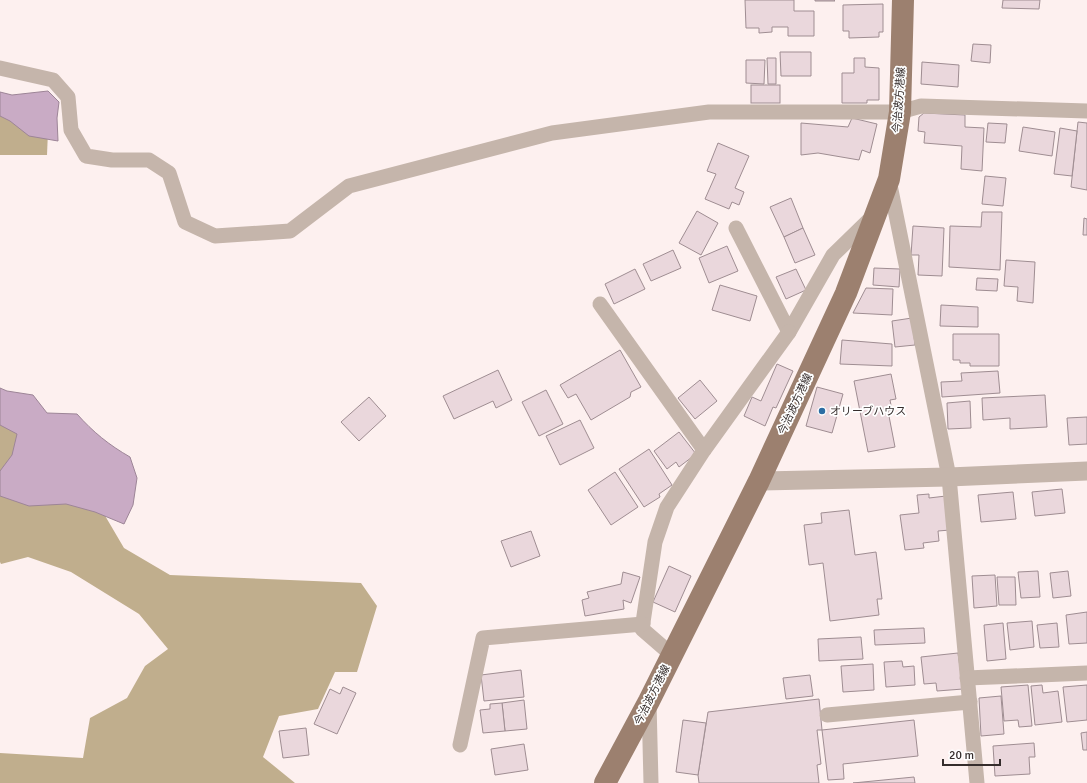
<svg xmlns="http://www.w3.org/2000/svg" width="1087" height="783" font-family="Signika,'Noto Sans JP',sans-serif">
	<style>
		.forest { fill: #c0ae8d }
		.water { fill: #c9abc5; stroke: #9d8597 }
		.building { fill: #ead7dc; stroke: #9f8d92 }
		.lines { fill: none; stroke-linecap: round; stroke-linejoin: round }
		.minor { stroke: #c5b5ab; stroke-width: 15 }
		.tertiary { stroke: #c5b5ab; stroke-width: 19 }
		.primary { stroke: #9c806f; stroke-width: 22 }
		.poi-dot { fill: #2b6da3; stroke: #fff; stroke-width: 1.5 }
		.labels { text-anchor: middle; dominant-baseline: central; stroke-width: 3.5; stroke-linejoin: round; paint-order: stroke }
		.street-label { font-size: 11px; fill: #352d2c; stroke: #fff }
		.poi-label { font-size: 11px; fill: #352d2c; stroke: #fff; text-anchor: start }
	</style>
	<rect width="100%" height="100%" fill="#fdf0ef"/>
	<g class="forest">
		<path d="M0 106 48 131 47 155H0Z"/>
		<path d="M0 414 97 502 124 548 170 575 361 583 377 606 357 672H335L318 709 279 716 263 757 295 783H0V753L83 758 90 718 127 698 145 666 168 649 139 614 71 572 28 557 1 564 0 562Z"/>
	</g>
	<g class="water">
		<path d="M48 91 59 102 57 118 58 141 29 136 10 121 0 116V92L12 95Z"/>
		<path d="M0 388 7 391 33 395 47 413 77 414C93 432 109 445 130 457L137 478 133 505 124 524 95 512 66 504 29 506 0 496V471L12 455 17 434 0 425Z"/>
	</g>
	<g class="building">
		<path d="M745 0H794V11H814V36H788V27H772V32L759 33V28H746Z"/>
		<path d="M815 0H834L835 1H815Z"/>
		<path d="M1003 0H1040L1039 9 1002 8Z"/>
		<path d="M883 4V32H879V37L849 38V31H843V5Z"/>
		<path d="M973 44 991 45 990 63 971 61Z"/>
		<path d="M780 52H811V76H781Z"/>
		<path d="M767 58H776V84H768Z"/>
		<path d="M854 58H865V67L879 68V100H867V103H842V73H854Z"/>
		<path d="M746 60H765L764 84 746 83Z"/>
		<path d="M922 62 959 65 958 87 921 84Z"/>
		<rect x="751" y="85" width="29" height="18"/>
		<path d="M924 113 965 115V127L984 128 982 171 961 169 962 146 924 143 925 132 918 131 919 117Z"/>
		<path d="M852 118 877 124 870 153 862 150 859 160 818 153 801 155V123L848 127Z"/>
		<path d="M1078 122 1087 123V190L1071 187Z"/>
		<path d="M988 123 1007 124 1005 143 986 142Z"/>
		<path d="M1023 127 1055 132 1052 156 1019 151Z"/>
		<path d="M1060 128 1077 131 1072 176 1054 174Z"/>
		<path d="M718 143 749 156 735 188 744 192 739 205 732 202 729 209 705 199 716 174 707 171Z"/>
		<path d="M985 176 1006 178 1003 206 982 204Z"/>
		<path d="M791 198 803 228 784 237 770 207Z"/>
		<path d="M697 211 718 223 701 255 679 243Z"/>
		<path d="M982 212H1002L1000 270 949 267 950 226 981 227Z"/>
		<path d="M1084 218 1087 219V235H1083Z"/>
		<path d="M913 226 944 228 942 276 918 275 919 255H911Z"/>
		<path d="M803 228 815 255 795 263 784 237Z"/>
		<path d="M727 246 738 271 709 283 699 258Z"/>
		<path d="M673 250 681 268 651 281 643 264Z"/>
		<path d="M1006 260 1035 262 1033 303 1017 301 1018 287 1004 286Z"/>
		<path d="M874 268 900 269 899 287 873 285Z"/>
		<path d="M635 269 645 289 614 304 605 284Z"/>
		<path d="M796 269 806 290 786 299 776 277Z"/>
		<path d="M977 278 998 279 997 291 976 290Z"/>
		<path d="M720 285 757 296 750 321 712 310Z"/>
		<path d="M866 288 893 289 892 315 853 313Z"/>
		<path d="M941 305 978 307V327L940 326Z"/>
		<path d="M912 318 915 345 895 347 892 321Z"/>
		<path d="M953 334H999V366H970V363H960V360H953Z"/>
		<path d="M842 340 892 344V366L840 364Z"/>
		<path d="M620 350 641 387 631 392 630 397 591 420 576 394 568 398 560 385Z"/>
		<path d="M777 364 793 371 776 408 773 407 765 426 744 416 752 397 761 401Z"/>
		<path d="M498 370 512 400 496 408 493 401 454 419 443 396Z"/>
		<path d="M998 371 1000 393 942 397 941 382 962 381 961 373Z"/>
		<path d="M891 374 896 399 890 400 892 410 888 411 895 447 868 452 854 381Z"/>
		<path d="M700 380 717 401 695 419 678 398Z"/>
		<path d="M817 387 843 394 832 433 806 426Z"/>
		<path d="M546 390 563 424 539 436 522 402Z"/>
		<path d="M1045 395 1047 427 1010 429V418L983 420 982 398Z"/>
		<path d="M369 397 386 416 359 441 341 422Z"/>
		<path d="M970 401 971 428 948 429 947 403Z"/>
		<path d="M1087 417V444L1069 445 1067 418Z"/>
		<path d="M580 420 594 448 560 465 546 436Z"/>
		<path d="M679 432 696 454 679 467 676 462 667 469 654 451Z"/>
		<path d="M649 449 672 485 659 494 660 497 644 507 619 469Z"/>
		<path d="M615 472 638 507 611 525 588 490Z"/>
		<path d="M1062 489 1065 513 1035 516 1032 492Z"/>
		<path d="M1013 492 1016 519 981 522 978 495Z"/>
		<path d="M929 494V498L946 496 950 530 938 531 939 541 923 543 924 548 905 550 900 515 919 513 917 495Z"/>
		<path d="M849 510 855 555 876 552 882 599H877L879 615 830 621 823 563 809 565 804 525 822 523 821 513Z"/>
		<path d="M531 531 540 556 511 567 501 541Z"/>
		<path d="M669 566 691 576 675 612 653 602Z"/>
		<path d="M1038 571 1040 597 1021 598 1018 572Z"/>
		<path d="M1068 571 1071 596 1053 598 1050 573Z"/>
		<path d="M623 572 640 577 631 603 623 600 624 609 585 616 582 600 589 598 587 592 621 584Z"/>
		<path d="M995 575 997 606 974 608 972 576Z"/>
		<path d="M997 577H1015L1016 605H999Z"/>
		<path d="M1087 612V643L1069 644 1066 615Z"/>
		<path d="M1032 621 1034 647 1010 650 1007 623Z"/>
		<path d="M1003 623 1006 659 987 661 984 625Z"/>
		<path d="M1057 623 1059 647 1040 648 1037 625Z"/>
		<path d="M924 628 925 643 875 645 874 630Z"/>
		<path d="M861 637 863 659 819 661 818 639Z"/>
		<path d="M958 653 963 689 937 691 936 683 924 684 921 657Z"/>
		<path d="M902 661 903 667 914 666 915 685 886 687 884 662Z"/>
		<path d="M873 664 874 690 843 692 841 666Z"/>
		<path d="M521 670 524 697 484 701 481 675Z"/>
		<path d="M810 675 813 696 786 699 783 678Z"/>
		<path d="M1028 685 1032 726 1019 727 1018 720 1004 721 1001 687Z"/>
		<path d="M1042 685 1043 693 1058 691 1062 722 1035 725 1031 686Z"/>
		<path d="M1087 685V720L1067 722 1063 687Z"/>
		<path d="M343 687 356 693 337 734 314 724 330 689 340 694Z"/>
		<path d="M1001 696 1004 734 981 736 979 698Z"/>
		<path d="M819 699 822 730H817L821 764 817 765 819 783H699L698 775 708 712Z"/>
		<path d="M524 700 527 729 505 731 502 703Z"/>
		<path d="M502 703 505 731 483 733 480 710 490 709V704Z"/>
		<path d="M683 720 706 723 698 775 676 772Z"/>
		<path d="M914 720 918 756 843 764 844 779 828 780 822 730Z"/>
		<path d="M306 728 309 755 283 758 279 731Z"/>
		<path d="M1087 732V750H1083L1081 733Z"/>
		<path d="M1034 743 1035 757H1029L1030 774 995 776 993 746Z"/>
		<path d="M524 744 528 770 495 775 491 749Z"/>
		<path d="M914 777 915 783H853Z"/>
	</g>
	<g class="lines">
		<g class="minor">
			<path d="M0 68 53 80 68 97 71 130 86 156 112 160H149L169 173 185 222 215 236 290 231 349 186 552 133 709 112H900L921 106 1087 111"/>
			<path d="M889 180 949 477 977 783"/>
			<path d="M736 228 789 332 833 255 871 218"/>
			<path d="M600 304 704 450"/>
			<path d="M672 655 642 629 655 542 667 507 704 450 789 332"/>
			<path d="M967 678 1087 673"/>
			<path d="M649 702 651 783"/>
			<path d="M827 715 970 702"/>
			<path d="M460 745 483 638 643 624"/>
		</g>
		<path class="tertiary" d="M759 481 949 477 1087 471"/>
		<path class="primary" d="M605 783 649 701 759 481 846 293 889 179 900 112 903 0"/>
	</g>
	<circle class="poi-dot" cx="822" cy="411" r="4"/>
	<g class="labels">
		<g class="street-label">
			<text transform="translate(899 100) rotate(-86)">今治波方港線</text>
			<text transform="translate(795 404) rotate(-65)">今治波方港線</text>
			<text transform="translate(652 695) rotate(-63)">今治波方港線</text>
		</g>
		<g class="poi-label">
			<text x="830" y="411">オリーブハウス</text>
		</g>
	</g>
	<path d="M943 759v6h57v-6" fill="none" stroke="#352d2c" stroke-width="2"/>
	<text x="949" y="759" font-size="12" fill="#352d2c" stroke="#ffffff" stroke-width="3" paint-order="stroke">20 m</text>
</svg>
